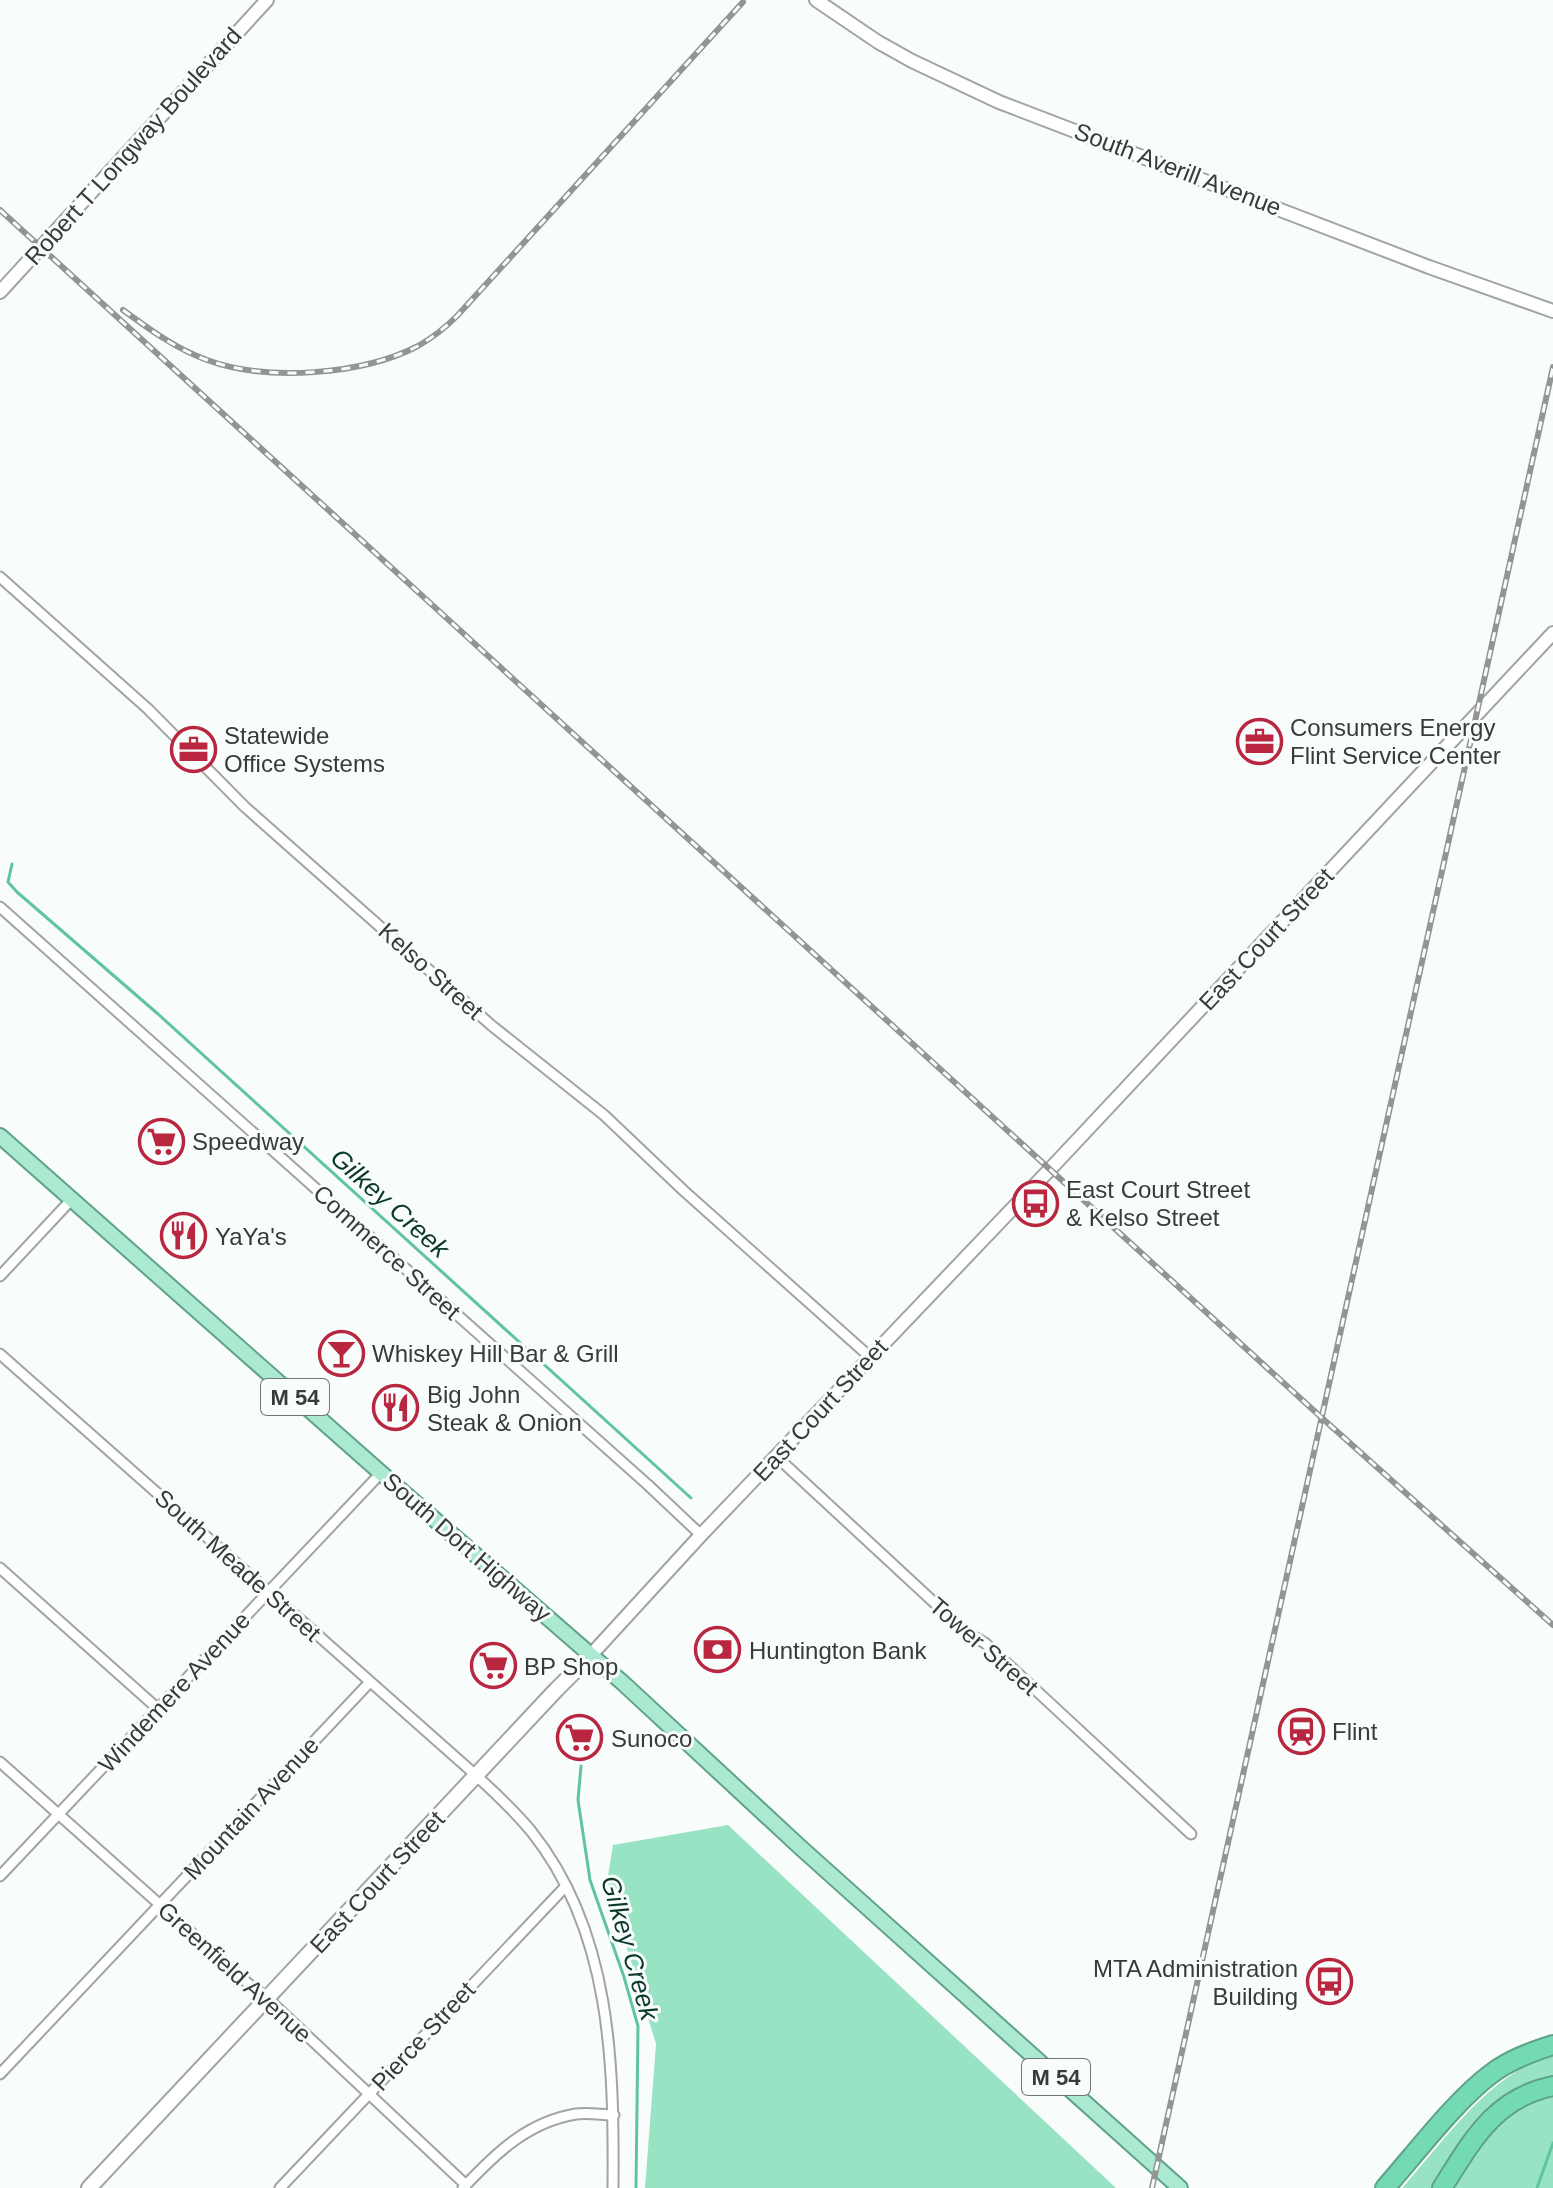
<svg xmlns="http://www.w3.org/2000/svg" width="1553" height="2188" font-family="Arial,sans-serif">
	<style>
		.grass { fill: #99e3c5 }
		.lines { fill: none; stroke-linecap: round; stroke-linejoin: round }
		.stream { stroke: #61c4a0; stroke-width: 3 }
		.minor-casing { stroke: #a0a4a2; stroke-width: 13 }
		.tertiary-casing { stroke: #a0a4a2; stroke-width: 16 }
		.secondary-casing { stroke: #a0a4a2; stroke-width: 18 }
		.primary-casing { stroke: #5fa289; stroke-width: 18 }
		.motorway-casing { stroke: #5fa289; stroke-width: 22 }
		.minor { stroke: #fff; stroke-width: 9 }
		.tertiary { stroke: #fff; stroke-width: 12 }
		.secondary { stroke: #fff; stroke-width: 14 }
		.primary { stroke: #abe9d1; stroke-width: 14 }
		.motorway { stroke: #73dab3; stroke-width: 18 }
		.rail-casing { stroke: #929594; stroke-width: 6 }
		.rail { stroke: #f8fdfb; stroke-width: 3; stroke-dasharray: 9; stroke-linecap: butt }
		.labels { text-anchor: middle; dominant-baseline: central; stroke-width: 6; stroke-linejoin: round; paint-order: stroke }
		.shield { fill: #f8fdfb; stroke: #727574; stroke-width: 2 }
		.shield-label { font-size: 22px; font-weight: bold; fill: #393b3a }
		.street-label { font-size: 24px; fill: #393b3a; stroke: #f8fdfb }
		.poi-label { font-size: 24px; fill: #393b3a; stroke: #f8fdfb; text-anchor: start }
		.water-label { font-size: 26px; font-style: italic; fill: #0b382a; stroke: #f8fdfb }
	</style>
	<rect width="100%" height="100%" fill="#f8fdfb"/>
	<g class="grass">
		<path d="M728 1825 1116 2188H645L656 2044 607 1882 613 1845Z"/>
		<path d="M1553 2054V2079L1538 2082 1435 2188H1402C1447 2138 1487 2076 1553 2054Z"/>
		<path d="M1553 2096V2188H1453C1478 2148 1502 2105 1553 2096Z"/>
	</g>
	<g class="lines">
		<g class="stream">
			<path d="M12 864 8 882 17 892 158 1014 691 1498"/>
			<path d="M581 1766 578 1800 590 1880 624 1977 638 2026 636 2188"/>
			<path d="M1537 2188 1553 2143"/>
		</g>
		<defs>
			<g id="minor">
				<path d="M0 577 148 709 245 807 491 1025 604 1115 684 1191 870 1357"/>
				<path d="M0 907 648 1485 701 1535"/>
				<path d="M0 1276 72 1199"/>
				<path d="M0 1354 461 1762C486 1784 510 1806 531 1831 612 1932 614 2065 613 2188"/>
				<path d="M777 1457 967 1633 985 1643 1191 1834"/>
				<path d="M0 1568 157 1708"/>
				<path d="M0 1762 251 1986 268 1999 466 2185"/>
				<path d="M0 1876 381 1473"/>
				<path d="M0 2074 370 1682"/>
				<path d="M280 2188 566 1886"/>
				<path d="M463 2188C495 2154 527 2122 576 2114 588 2112 602 2115 614 2115"/>
			</g>
			<g id="tertiary">
				<path d="M816 0 878 42 912 61 999 102 1429 267 1553 311"/>
				<path d="M0 292 267 0"/>
				<path d="M591 1655 701 1535 1054 1165 1553 633"/>
			</g>
			<path id="secondary" d="M89 2188 556 1690 591 1655"/>
			<path id="primary" d="M0 1136 381 1473 623 1683 800 1847 1180 2188"/>
			<g id="motorway">
				<path d="M1385 2188C1416 2153 1455 2101 1491 2074 1509 2060 1531 2052 1553 2045"/>
				<path d="M1442 2188C1472 2141 1494 2098 1553 2086"/>
			</g>
		</defs>
		<use href="#minor" class="minor-casing"/>
		<use href="#tertiary" class="tertiary-casing"/>
		<use href="#secondary" class="secondary-casing"/>
		<use href="#primary" class="primary-casing"/>
		<use href="#motorway" class="motorway-casing"/>
		<use href="#minor" class="minor"/>
		<use href="#tertiary" class="tertiary"/>
		<use href="#secondary" class="secondary"/>
		<use href="#primary" class="primary"/>
		<use href="#motorway" class="motorway"/>
		<defs>
			<g id="rail">
				<path d="M0 210 1322 1418 1553 1625"/>
				<path d="M123 310C149 329 176 349 207 360 267 382 362 375 418 346 432 338 446 327 457 316L743 2"/>
				<path d="M1152 2188 1553 367"/>
			</g>
		</defs>
		<use href="#rail" class="rail-casing"/>
		<use href="#rail" class="rail"/>
	</g>
	<defs>
		<symbol id="office-ring" viewBox="-11 -11 22 22"><circle r="9.5" fill="#f8fdfb" stroke="#b82640" stroke-width="1.5"/><path d="M-6-3h4V-5.5h4V-3h4V5H-6ZM-1-4.5V-3h2v-1.5ZM-6 0V1H6V0Z" fill="#b82640"/></symbol>
		<symbol id="supermarket-ring" viewBox="-11 -11 22 22"><circle r="9.5" fill="#f8fdfb" stroke="#b82640" stroke-width="1.5"/><path d="M-6-5.5h2.5l.6 2H6L4.5 2H-2.5L-4.4-4H-6ZM-1.5 3.2a1.3 1.3 0 1 0 .1 0ZM3 3.2a1.3 1.3 0 1 0 .1 0Z" fill="#b82640"/></symbol>
		<symbol id="bus-ring" viewBox="-11 -11 22 22"><circle r="9.5" fill="#f8fdfb" stroke="#b82640" stroke-width="1.5"/><path d="M-5-6H5V4H4V6H2V4H-2V6H-4V4H-5ZM-3.5-4V0h7V-4ZM-3.5 1.2v1.5H-2V1.2ZM2 1.2v1.5H3.5V1.2Z" fill="#b82640"/></symbol>
		<symbol id="restaurant-ring" viewBox="-11 -11 22 22"><circle r="9.5" fill="#f8fdfb" stroke="#b82640" stroke-width="1.5"/><path d="M-5-6h1v4h1v-4h1v4h1v-4h1v5L-1.5 .5V6h-2V.5L-5-1ZM5-6V6H3V1.5H1.5Q1.5-4 5-6Z" fill="#b82640"/></symbol>
		<symbol id="bar-ring" viewBox="-11 -11 22 22"><circle r="9.5" fill="#f8fdfb" stroke="#b82640" stroke-width="1.5"/><path d="M-6-5H6L.8 .8V4.5H3.5V6h-7V4.5H-.8V.8Z" fill="#b82640"/></symbol>
		<symbol id="bank-ring" viewBox="-11 -11 22 22"><circle r="9.5" fill="#f8fdfb" stroke="#b82640" stroke-width="1.5"/><path d="M-6-4H6V4H-6ZM0-2.3a2.3 2.3 0 1 0 0 4.6a2.3 2.3 0 1 0 0-4.6Z" fill="#b82640"/></symbol>
		<symbol id="station-ring" viewBox="-11 -11 22 22"><circle r="9.5" fill="#f8fdfb" stroke="#b82640" stroke-width="1.5"/><path d="M-3-6H3Q5-6 5-4V2Q5 4 3 4L4.5 6H3L1.5 4h-3L-3 6H-4.5L-3 4Q-5 4-5 2V-4Q-5-6-3-6ZM-3.5-4v3h7v-3ZM-3.5 1v1.5H-2V1ZM2 1v1.5H3.5V1Z" fill="#b82640"/></symbol>
	</defs>
	<g fill-rule="evenodd">
		<use href="#office-ring" x="1234" y="716" width="51" height="51"/>
		<use href="#office-ring" x="168" y="724" width="51" height="51"/>
		<use href="#supermarket-ring" x="136" y="1116" width="51" height="51"/>
		<use href="#bus-ring" x="1010" y="1178" width="51" height="51"/>
		<use href="#restaurant-ring" x="158" y="1210" width="51" height="51"/>
		<use href="#bar-ring" x="316" y="1328" width="51" height="51"/>
		<use href="#restaurant-ring" x="370" y="1382" width="51" height="51"/>
		<use href="#bank-ring" x="692" y="1624" width="51" height="51"/>
		<use href="#supermarket-ring" x="468" y="1640" width="51" height="51"/>
		<use href="#station-ring" x="1276" y="1706" width="51" height="51"/>
		<use href="#supermarket-ring" x="554" y="1712" width="51" height="51"/>
		<use href="#bus-ring" x="1304" y="1956" width="51" height="51"/>
	</g>
	<g class="labels">
		<g class="shield">
			<rect x="261" y="1379" width="68" height="36" rx="6"/>
			<rect x="1022" y="2059" width="68" height="36" rx="6"/>
		</g>
		<g class="shield-label">
			<text x="295" y="1397">M 54</text>
			<text x="1056" y="2077">M 54</text>
		</g>
		<g class="street-label">
			<text transform="translate(133 146) rotate(-48)">Robert T Longway Boulevard</text>
			<text transform="translate(1178 169) rotate(21)">South Averill Avenue</text>
			<text transform="translate(1266 939) rotate(-47)">East Court Street</text>
			<text transform="translate(431 971) rotate(42)">Kelso Street</text>
			<text transform="translate(387 1252) rotate(42)">Commerce Street</text>
			<text transform="translate(820 1410) rotate(-47)">East Court Street</text>
			<text transform="translate(467 1547) rotate(41)">South Dort Highway</text>
			<text transform="translate(238 1565) rotate(42)">South Meade Street</text>
			<text transform="translate(984 1646) rotate(41)">Tower Street</text>
			<text transform="translate(174 1692) rotate(-47)">Windemere Avenue</text>
			<text transform="translate(251 1808) rotate(-47)">Mountain Avenue</text>
			<text transform="translate(377 1882) rotate(-47)">East Court Street</text>
			<text transform="translate(235 1972) rotate(42)">Greenfield Avenue</text>
			<text transform="translate(423 2036) rotate(-47)">Pierce Street</text>
		</g>
		<g class="poi-label">
			<text x="1290" y="727">Consumers Energy<tspan x="1290" dy="28">Flint Service Center</tspan></text>
			<text x="224" y="735">Statewide<tspan x="224" dy="28">Office Systems</tspan></text>
			<text x="192" y="1141">Speedway</text>
			<text x="1066" y="1189">East Court Street<tspan x="1066" dy="28">&amp; Kelso Street</tspan></text>
			<text x="215" y="1236">YaYa's</text>
			<text x="372" y="1353">Whiskey Hill Bar &amp; Grill</text>
			<text x="427" y="1394">Big John<tspan x="427" dy="28">Steak &amp; Onion</tspan></text>
			<text x="749" y="1650">Huntington Bank</text>
			<text x="524" y="1666">BP Shop</text>
			<text x="1332" y="1731">Flint</text>
			<text x="611" y="1738">Sunoco</text>
			<text x="1298" y="1968" text-anchor="end">MTA Administration<tspan x="1298" dy="28">Building</tspan></text>
		</g>
		<g class="water-label">
			<text transform="translate(390 1203) rotate(42)">Gilkey Creek</text>
			<text transform="translate(630 1948) rotate(74)">Gilkey Creek</text>
		</g>
	</g>
</svg>
